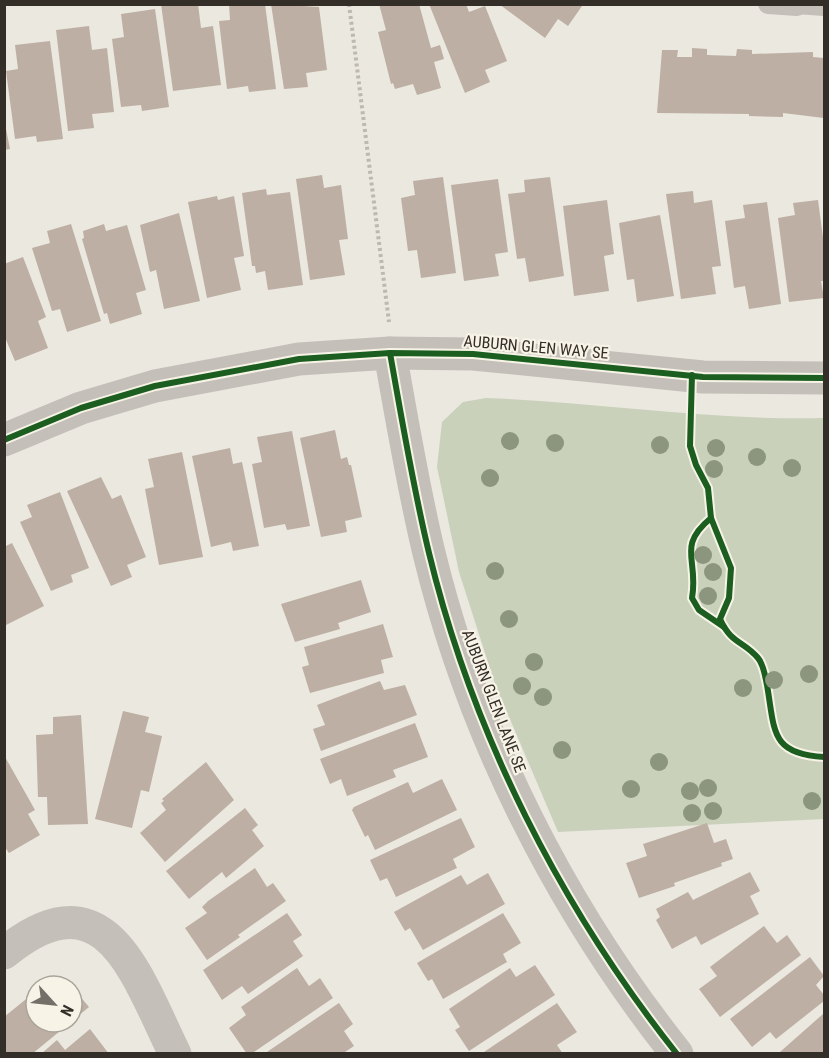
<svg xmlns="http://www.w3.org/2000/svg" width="829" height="1058" font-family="'Roboto Condensed',sans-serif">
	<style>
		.green { fill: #c9d1bb }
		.building { fill: #bdafa3 }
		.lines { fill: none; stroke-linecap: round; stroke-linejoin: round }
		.path { stroke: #bdb8b2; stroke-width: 4; stroke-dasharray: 3 3; stroke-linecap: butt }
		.service { stroke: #c4c0b9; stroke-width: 20 }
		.minor { stroke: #c4c0b9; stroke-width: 33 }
		.cycleway-casing { stroke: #f8f3e7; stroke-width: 10 }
		.cycleway { stroke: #1b5e20; stroke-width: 6 }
		.tree { fill: #8c957e }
		.labels { text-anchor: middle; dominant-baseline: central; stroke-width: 4.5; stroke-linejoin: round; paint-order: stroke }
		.street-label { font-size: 16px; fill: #342e28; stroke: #f8f3e7 }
	</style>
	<rect width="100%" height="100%" fill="#ebe8e0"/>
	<path class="green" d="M486 398C599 402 711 421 824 418V819L558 832 495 684 459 572 437 467 442 422 463 402Z"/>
	<g class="building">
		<path d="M161 4H198L201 28 213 26 221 85 173 91Z"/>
		<path d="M229 4H265L276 89 249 92 248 86 227 89 219 21 230 20Z"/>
		<path d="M271 4 319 7 327 70 306 73 308 87 284 89Z"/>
		<path d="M379 4H419L431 48 440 45 444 59 434 62 441 88 417 95 413 84 395 89 393 83 391 84 378 32 386 30Z"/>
		<path d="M429 4H466L469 12 485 6 507 61 485 70 490 82 465 93Z"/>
		<path d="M499 4H580L582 6 568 26 558 19 545 38Z"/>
		<path d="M155 9 169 107 142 111 141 105 121 107 112 39 124 37 121 14Z"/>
		<path d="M89 26 92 50 107 48 114 112 92 114 94 128 68 131 56 30Z"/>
		<path d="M50 41 63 139 37 142 36 136 15 139 6 71 18 69 15 45Z"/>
		<path d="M692 48 707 49V55L736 56 737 49 752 50V54L813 52V57L824 58V118L783 113V117L749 116V114L657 113 662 50H678L677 57H692Z"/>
		<path d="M4 119 10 149 4 150Z"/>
		<path d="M322 175 324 188 341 185 348 239 339 240 345 275 310 280 296 179Z"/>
		<path d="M443 177 456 273 421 278 417 250 408 251 401 198 415 195 413 181Z"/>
		<path d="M550 177 564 276 529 282 525 258 517 259 508 194 525 192 524 180Z"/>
		<path d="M498 179 508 252 495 254 499 276 464 281 451 185Z"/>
		<path d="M266 189 267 195 290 192 303 285 268 290 265 271 256 273 255 266H252L242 193Z"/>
		<path d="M693 191 694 203 712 200 721 266 712 267 716 294 681 299 666 194Z"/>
		<path d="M217 196 218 200 234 196 244 256 234 258 241 290 207 298 188 202Z"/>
		<path d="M607 200 614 254 604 256 609 291 574 296 563 206Z"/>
		<path d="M818 200 824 245V281H821L824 298 789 302 778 218 795 215 793 203Z"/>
		<path d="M767 202 781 304 749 309 745 286 734 288 725 221 745 218 743 205Z"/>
		<path d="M179 213 200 301 164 309 156 270 150 272 140 225Z"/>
		<path d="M660 215 674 296 637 302 634 279 627 280 619 223Z"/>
		<path d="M71 224 101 321 67 332 60 309 52 311 32 248 50 243 47 231Z"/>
		<path d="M104 224 106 231 127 225 146 290 136 293 142 314 110 324 107 313 104 314 82 239 84 238 83 231Z"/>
		<path d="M23 257 46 317 38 321 48 348 15 361 4 335V264Z"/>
		<path d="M335 430 341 459 347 457 349 465H351L362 517 345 521 347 532 321 537 300 438Z"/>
		<path d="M292 431 310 526 287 530 285 524 264 528 252 464 262 462 257 437Z"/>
		<path d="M230 448 233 464 242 462 259 546 233 551 231 542 211 547 192 456Z"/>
		<path d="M182 452 203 557 159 565 145 489 154 487 148 459Z"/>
		<path d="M101 477 112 499 121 495 146 557 127 565 132 577 111 586 67 491Z"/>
		<path d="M60 492 89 568 71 575 73 582 51 591 20 522 32 517 27 505Z"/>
		<path d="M12 543 44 606 4 626V547Z"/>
		<path d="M361 580 371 612 338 623 340 629 295 642 281 604Z"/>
		<path d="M383 624 393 657 381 660 384 673 310 693 302 667 309 665 304 647Z"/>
		<path d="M380 681 384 690 405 685 417 715 321 751 313 729 325 725 317 705Z"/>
		<path d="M123 711 149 717 145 732 162 736 149 792 141 790 132 828 95 819Z"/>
		<path d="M81 715 88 824 48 825 47 797H38L36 735 53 734V717Z"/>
		<path d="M415 723 428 757 393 770 396 777 347 796 341 779 330 784 320 759Z"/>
		<path d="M4 755 35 810 28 814 40 835 9 853 4 846Z"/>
		<path d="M206 762 234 800 165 862 140 833 166 810 161 803 164 801 162 799Z"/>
		<path d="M442 779 457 810 375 850 368 835 365 837 352 810 354 807 408 782 413 793Z"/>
		<path d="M245 808 258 825 252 830 264 846 226 878 222 872 189 899 166 871Z"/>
		<path d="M461 818 475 847 453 859 457 868 396 897 387 878 380 881 370 860Z"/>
		<path d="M707 823 714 843 726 839 733 859 721 863 722 866 674 883 675 886 639 898 626 863 647 856 643 844Z"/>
		<path d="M255 868 267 887 273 883 286 901 238 935 240 937 207 960 185 928 207 913 202 907 208 901Z"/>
		<path d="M750 872 760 891 750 896 759 914 701 945 696 936 672 949 656 920 660 917 656 909 688 892 693 900Z"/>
		<path d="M488 873 505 904 423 950 410 928 405 931 394 912 461 875 467 885Z"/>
		<path d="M287 913 302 935 293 941 303 956 248 994 242 986 222 1000 203 970Z"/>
		<path d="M503 913 521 943 503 954 507 962 443 999 432 979 428 981 417 963Z"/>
		<path d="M764 926 777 943 787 935 801 955 720 1017 699 989 717 976 710 967Z"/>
		<path d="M810 957 824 976 816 985 824 995V1001L776 1039 770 1032 752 1047 730 1019Z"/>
		<path d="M535 965 555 995 469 1051 455 1030 460 1027 449 1009 510 968 516 977Z"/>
		<path d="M297 968 309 986 320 978 333 998 251 1054H247L229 1028 246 1015 241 1007Z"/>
		<path d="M72 987 89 1007 72 1021Z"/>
		<path d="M36 991V1022H71L32 1054H4V1017Z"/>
		<path d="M339 1003 353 1024 344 1031 354 1046 342 1054H264Z"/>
		<path d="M557 1003 577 1032 557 1045 563 1054H481Z"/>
		<path d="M823 1014 824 1054 780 1052Z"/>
		<path d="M90 1029 109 1054H41L57 1040 65 1050Z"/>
	</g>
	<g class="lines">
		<path class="path" d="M349 4 389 322"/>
		<g class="service">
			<path d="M768 4 797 6"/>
			<path d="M797 4 824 6"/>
		</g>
		<g class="minor">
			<path d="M390 353C402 420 413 487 429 553 473 735 561 908 677 1054"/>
			<path d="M4 440 81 408 155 386 299 359 390 353 473 354 703 377 824 378"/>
			<path d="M4 953C106 869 137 977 175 1054"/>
		</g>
		<defs>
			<g id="cycleway">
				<path d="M390 353C402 420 413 487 429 553 473 735 561 908 677 1054"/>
				<path d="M692 375 690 446 696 465 708 488 711 518 731 568 729 598 720 619C731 644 744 641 758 658 764 665 765 676 767 685 775 731 770 754 824 757"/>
				<path d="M4 440 81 408 155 386 299 359 390 353 473 354 703 377 824 378"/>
				<path d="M711 518C676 547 699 559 692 598L699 610 724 627"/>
			</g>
		</defs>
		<use href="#cycleway" class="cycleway-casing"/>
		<use href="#cycleway" class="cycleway"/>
	</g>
	<g class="tree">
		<circle cx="510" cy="441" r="9"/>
		<circle cx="555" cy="443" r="9"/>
		<circle cx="660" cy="445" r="9"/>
		<circle cx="716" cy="448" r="9"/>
		<circle cx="757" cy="457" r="9"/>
		<circle cx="792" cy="468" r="9"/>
		<circle cx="714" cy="469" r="9"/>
		<circle cx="490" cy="478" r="9"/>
		<circle cx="703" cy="555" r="9"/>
		<circle cx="495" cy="571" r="9"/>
		<circle cx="713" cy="572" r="9"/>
		<circle cx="708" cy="596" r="9"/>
		<circle cx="509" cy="619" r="9"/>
		<circle cx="534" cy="662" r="9"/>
		<circle cx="809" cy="674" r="9"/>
		<circle cx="774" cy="680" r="9"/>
		<circle cx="522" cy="686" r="9"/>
		<circle cx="743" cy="688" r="9"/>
		<circle cx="543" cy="697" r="9"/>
		<circle cx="562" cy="750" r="9"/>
		<circle cx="659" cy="762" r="9"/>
		<circle cx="708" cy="788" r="9"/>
		<circle cx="631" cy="789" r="9"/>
		<circle cx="690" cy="791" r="9"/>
		<circle cx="812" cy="801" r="9"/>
		<circle cx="713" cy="811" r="9"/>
		<circle cx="692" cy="813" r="9"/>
	</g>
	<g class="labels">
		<g class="street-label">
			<text transform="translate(536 347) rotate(5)">AUBURN GLEN WAY SE</text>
			<text transform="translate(494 701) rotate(69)">AUBURN GLEN LANE SE</text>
		</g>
	</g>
	<rect width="829" height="1058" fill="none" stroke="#342e28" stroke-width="12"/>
	<g transform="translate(54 1004) rotate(117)"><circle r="28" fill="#f8f3e7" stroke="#aaa49b" stroke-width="1.5"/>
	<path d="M0-4.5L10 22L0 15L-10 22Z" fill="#746f68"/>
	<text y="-9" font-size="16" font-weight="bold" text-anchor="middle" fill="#342e28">N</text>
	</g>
</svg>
